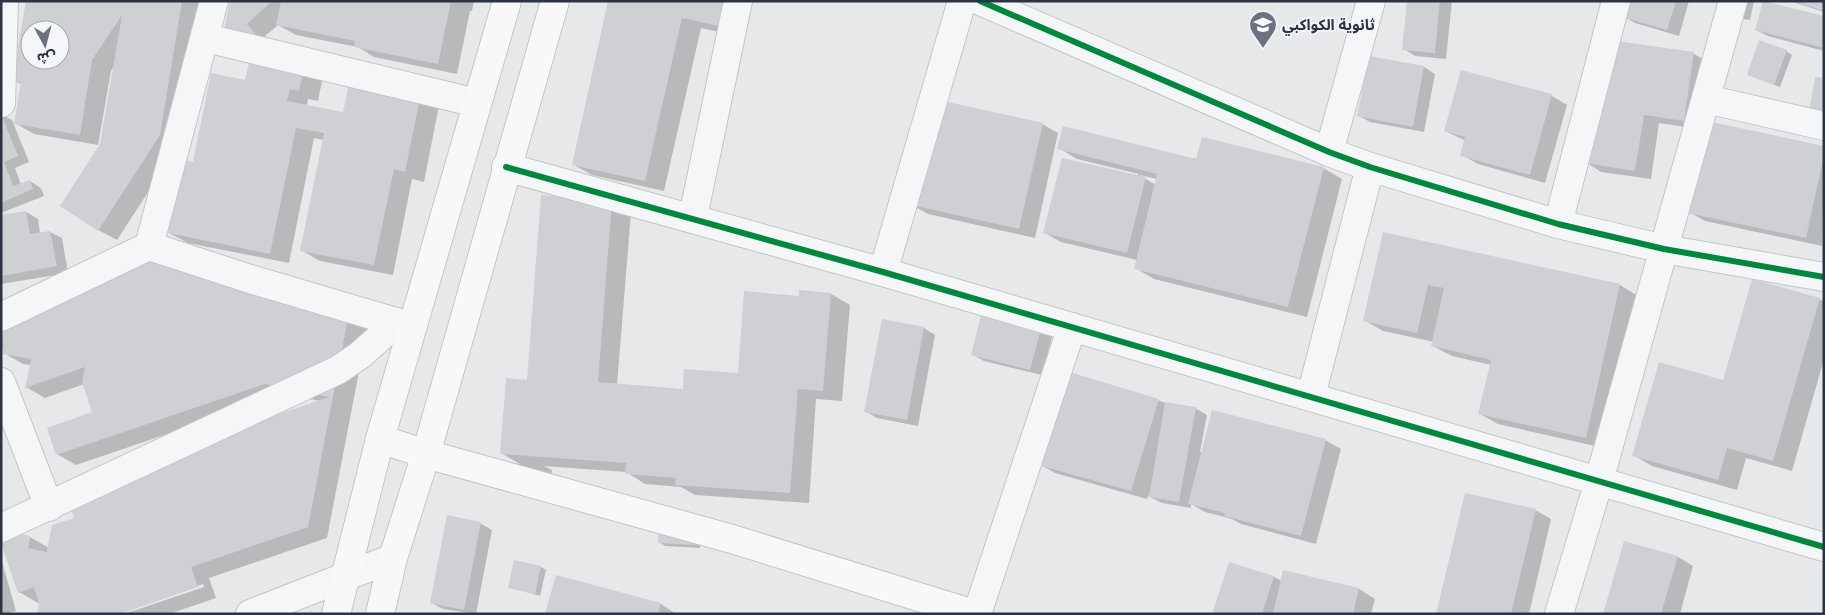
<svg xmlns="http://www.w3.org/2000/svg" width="1825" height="615" font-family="Roboto,'Noto Sans Arabic',sans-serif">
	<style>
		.shadow { fill: #0003; fill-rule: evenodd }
		.building { fill: #ced0d3; fill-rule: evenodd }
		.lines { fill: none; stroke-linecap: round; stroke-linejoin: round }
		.street-casing { stroke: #c4c6c8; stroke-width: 30 }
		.secondary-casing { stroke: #c4c6c8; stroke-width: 30 }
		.street { stroke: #f5f6f7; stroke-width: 28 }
		.secondary { stroke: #f8f8f8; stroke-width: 28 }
		.cycleway-casing { stroke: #f4f6f9; stroke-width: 9 }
		.cycleway { stroke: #00873e; stroke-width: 6 }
		.labels { text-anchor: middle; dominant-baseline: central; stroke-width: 4; stroke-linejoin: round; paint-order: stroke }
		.poi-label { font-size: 15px; font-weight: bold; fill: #2b3445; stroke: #f4f6f9; text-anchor: start }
	</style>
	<rect width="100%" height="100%" fill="#e6e8ea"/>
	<g class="shadow">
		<path d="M27 1H203L178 146 117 240 98 230 101 145 114 66 111 71 98 145 34 134 15 123 22 85 14 80ZM30 30H60V60H30Z"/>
		<path d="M231 1H474L472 11H470L457 74 374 57 358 47 296 35 278 25 265 36 269 40 442 90 424 182 412 179 393 275 320 261 301 250 324 140 314 138 289 263 188 243 169 233 194 164 246 82 251 58ZM301 68 316 72 335 83 350 86 344 114 307 106 308 99 318 101 322 81Z"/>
		<path d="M610 1H746L738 36 701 28 664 191 592 175 574 165Z"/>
		<path d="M1408 1H1452L1446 59 1415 56 1404 49Z"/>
		<path d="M1628 1H1689L1679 36 1635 23 1623 16Z"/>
		<path d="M1733 1H1754L1750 20 1736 18Z"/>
		<path d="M1790 1H1824V12Z"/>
		<path d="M1824 17V51L1768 36 1756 30Z"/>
		<path d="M1604 40 1694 54 1710 63 1700 129 1659 123 1651 179 1601 172 1586 162Z"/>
		<path d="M1786 51 1792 55 1780 87 1754 77Z"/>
		<path d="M1370 57 1424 67 1435 74 1424 132 1370 122 1359 116Z"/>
		<path d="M1462 71 1552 96 1567 105 1545 183 1478 164 1462 155 1466 141 1445 131Z"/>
		<path d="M1 114 12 120 29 162 15 168 21 185 30 181 41 188 44 196 1 213Z"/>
		<path d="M1042 124 1058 133 1035 238 928 214 912 205Z"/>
		<path d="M1824 147 1822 246 1705 221 1689 212Z"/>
		<path d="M1059 148 1323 168 1342 179 1307 317 1154 279 1135 268 1137 260 1061 242 1045 233 1139 174 1077 159ZM1140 175 1157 179 1156 185 1140 176Z"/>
		<path d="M542 197 631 213 617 385 684 390 739 374 800 297V291L831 294 850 305 842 401 816 399 809 503 695 495 681 487 645 484 626 472 544 466 552 470 549 495 502 490 496 487 499 461 520 464 501 453 528 381Z"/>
		<path d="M26 212 38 219 40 234 50 232 62 238 68 273 1 284V217Z"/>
		<path d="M1384 233 1620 285 1638 296 1604 448 1498 424 1480 414 1491 365 1452 356 1433 346 1434 342 1383 331 1364 320Z"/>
		<path d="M1819 299 1824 302V359L1792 471 1746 458 1737 490 1652 466 1633 455 1724 381Z"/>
		<path d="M371 309 327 538 209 578 216 598 169 614H124L204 587 203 584 116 614 38 603 19 592 30 537 49 548 76 518 320 401 285 394 76 465 57 454 93 413 84 384 45 398 26 387 31 365 23 364 4 353 1 344V312Z"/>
		<path d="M883 320 924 328 935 335 918 426 877 418 865 411Z"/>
		<path d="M1055 326 1042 375 984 361 972 354Z"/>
		<path d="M1158 400 1165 403 1195 408 1207 415 1200 452 1325 440 1341 449 1316 544 1241 524 1232 519 1205 512 1191 504V508L1162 503 1150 497 1151 491 1147 499 1055 473 1039 464Z"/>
		<path d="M1535 510 1551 519 1529 614H1438Z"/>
		<path d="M480 523 492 530 476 614 443 609 432 603Z"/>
		<path d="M702 529 700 548 665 546 659 542Z"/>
		<path d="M1678 557 1693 566 1680 614H1604Z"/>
		<path d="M1 558 16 611 4 614H1Z"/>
		<path d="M541 567 546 570 540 596 509 587Z"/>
		<path d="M1284 572 1359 589 1375 599 1371 614H1214L1274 577 1282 581Z"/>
		<path d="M556 577 661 604 676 614H547Z"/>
	</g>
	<g class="building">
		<path d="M26 1H182L160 135 98 231 60 206 100 144 122 15 92 60 80 135 14 124 21 82 12 81ZM30 30H60V60H30Z"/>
		<path d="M230 1H272L247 24 258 37 300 45 317 64 424 78 405 172 394 169 374 265 300 251 324 133 296 128 270 254 168 233 182 160 193 162 211 73 245 80 250 58 304 69 299 91 290 89 287 101 343 112 350 80 221 45Z"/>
		<path d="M281 1H451L438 64 354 47 355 41 276 25Z"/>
		<path d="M608 1H725L719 26 682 18 645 181 572 165Z"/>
		<path d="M1407 1H1440L1435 53 1402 50Z"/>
		<path d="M1626 1H1676L1667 30 1622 17Z"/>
		<path d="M1763 1 1824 16V48L1755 30Z"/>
		<path d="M1796 1H1824V11L1796 2Z"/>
		<path d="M1603 39 1694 52 1684 121 1644 115 1635 171 1584 163Z"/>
		<path d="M1759 40 1787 50 1774 85 1747 75Z"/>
		<path d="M1369 56 1424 66 1413 127 1357 116Z"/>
		<path d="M1461 70 1552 94 1530 175 1460 156 1465 137 1444 131Z"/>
		<path d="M1815 77 1824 78V114L1809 112Z"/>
		<path d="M934 99 1043 123 1019 229 911 205Z"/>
		<path d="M1 114 18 156 4 162 13 186 30 180 33 189 1 203Z"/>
		<path d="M1707 121 1824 146V155L1806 238 1687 213Z"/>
		<path d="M1063 126 1196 159 1202 137 1324 167 1288 307 1134 269 1157 174 1057 149Z"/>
		<path d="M1062 158 1146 177 1127 253 1043 233Z"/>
		<path d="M541 195 612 201 598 382 683 389 684 369 738 373 744 291 799 296V290L831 293 823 391 798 389 790 493 675 485 676 478 625 474 626 463 500 454 506 378 527 380Z"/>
		<path d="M26 211 30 234 50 231 57 266 1 276V215Z"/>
		<path d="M1383 232 1620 284 1586 438 1478 414 1491 360 1431 346 1444 288 1428 285 1417 333 1363 321Z"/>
		<path d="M174 252 352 297 308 527 191 567 198 587 120 614H37L39 604 34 587 18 593 1 543V530L30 536 28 548 47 552 52 525 74 518 64 487 329 397 265 384 56 455 47 428 92 412 82 382 85 367 25 388 31 359 3 354 1 310Z"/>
		<path d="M1752 279 1820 298 1773 461 1727 448 1718 480 1632 456 1659 362 1723 380Z"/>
		<path d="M984 303 1044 318 1030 370 971 355Z"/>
		<path d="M882 319 924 327 907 420 864 412Z"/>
		<path d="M1066 371 1159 399 1131 491 1038 465Z"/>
		<path d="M1165 402 1196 407 1179 502 1149 497Z"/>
		<path d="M1212 410 1326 439 1301 536 1224 516 1225 513 1188 504Z"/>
		<path d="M1465 493 1536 509 1511 614H1436Z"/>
		<path d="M447 515 481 522 464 610 430 603Z"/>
		<path d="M659 522 696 524 695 545 658 543Z"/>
		<path d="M1624 541 1678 556 1661 614H1603Z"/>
		<path d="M514 560 541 566 535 594 508 588Z"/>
		<path d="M1229 562 1274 576 1262 614H1212Z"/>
		<path d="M1283 570 1359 588 1353 614H1273Z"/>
		<path d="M556 575 661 603 658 614H545Z"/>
	</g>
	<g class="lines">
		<defs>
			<g id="street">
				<path d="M980 1 1329 152 1370 167 1558 224 1664 249 1824 277"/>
				<path d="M206 38 477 103"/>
				<path d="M1706 99 1824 126"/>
				<path d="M1 103 4 1"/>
				<path d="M1329 152 1371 1"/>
				<path d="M506 167 883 272 1824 547"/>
				<path d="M693 217 738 1"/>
				<path d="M1558 224 1616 1"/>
				<path d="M149 246 214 1"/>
				<path d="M883 272 962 1"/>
				<path d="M1 317 149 246 247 278 409 326"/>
				<path d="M1 382 49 507"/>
				<path d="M1311 396 1370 167"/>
				<path d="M1 528 338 370 360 355 397 322"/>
				<path d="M250 614 393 558"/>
				<path d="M977 614 1072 327"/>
				<path d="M1559 614 1599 481 1733 1"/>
			</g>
			<g id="secondary">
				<path d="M380 439 426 454 732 539 974 614"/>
				<path d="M336 614 380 439 507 1"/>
				<path d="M380 614 393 558 426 454 555 1"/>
			</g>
		</defs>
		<use href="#street" class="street-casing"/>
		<use href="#secondary" class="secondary-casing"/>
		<use href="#street" class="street"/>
		<use href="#secondary" class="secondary"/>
		<defs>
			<g id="cycleway">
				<path d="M980 1 1329 152 1370 167 1558 224 1664 249 1824 277"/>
				<path d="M506 167 883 272 1824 547"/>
			</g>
		</defs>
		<use href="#cycleway" class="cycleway-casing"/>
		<use href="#cycleway" class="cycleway"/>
	</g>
	<defs>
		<symbol id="school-pin" viewBox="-11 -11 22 30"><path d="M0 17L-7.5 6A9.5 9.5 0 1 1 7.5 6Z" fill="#6c737f" stroke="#f4f6f9"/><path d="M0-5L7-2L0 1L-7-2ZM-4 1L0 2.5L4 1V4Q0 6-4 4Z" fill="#fff"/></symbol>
	</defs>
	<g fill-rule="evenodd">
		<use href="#school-pin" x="1247" y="9" width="32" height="43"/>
	</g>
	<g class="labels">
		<g class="poi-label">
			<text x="1282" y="25">ثانوية الكواكبي</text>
		</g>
	</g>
	<rect width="1825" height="615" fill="none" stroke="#2b3445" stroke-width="5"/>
	<g transform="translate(45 45) rotate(173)"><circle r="24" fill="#f4f6f9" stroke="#a4a8b1"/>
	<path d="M0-4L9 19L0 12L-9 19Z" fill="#6c737f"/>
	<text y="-8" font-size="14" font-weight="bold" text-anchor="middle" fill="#2b3445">ش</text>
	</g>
</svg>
